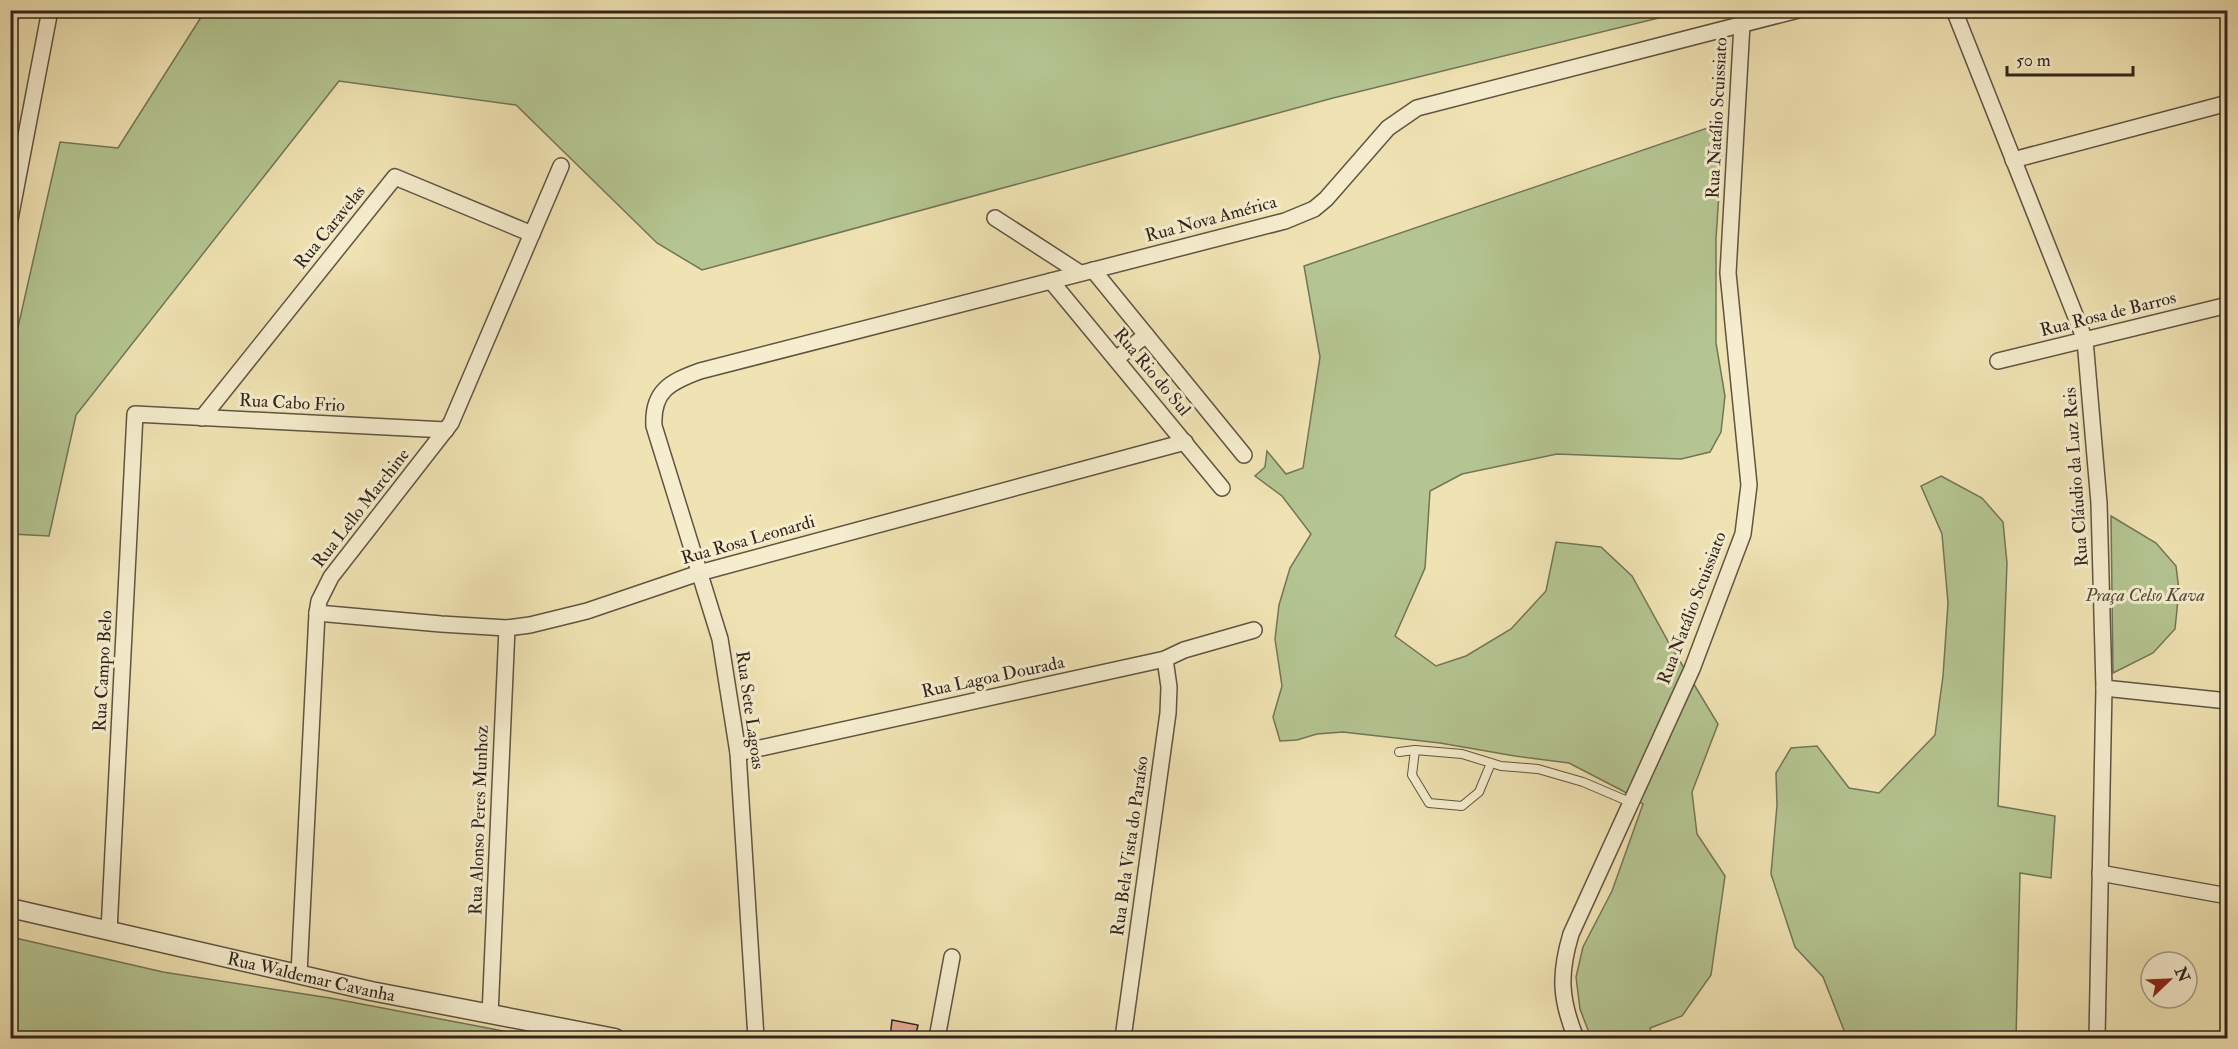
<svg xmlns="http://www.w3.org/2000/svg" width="2238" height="1049" font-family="'IM FELL Double Pica',serif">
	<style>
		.green { fill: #b4c591; stroke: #727558; stroke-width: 1.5 }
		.building { fill: #e5aa93; stroke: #30251e; stroke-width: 1.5 }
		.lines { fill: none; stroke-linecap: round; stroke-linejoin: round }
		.service-casing { stroke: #605443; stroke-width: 10 }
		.minor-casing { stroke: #605443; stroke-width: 18 }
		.tertiary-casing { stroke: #605443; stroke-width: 21 }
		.service { stroke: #f5edce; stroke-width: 8 }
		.minor { stroke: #f5edce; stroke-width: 15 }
		.tertiary { stroke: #f5edce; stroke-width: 18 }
		.labels { text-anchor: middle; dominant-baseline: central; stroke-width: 6; stroke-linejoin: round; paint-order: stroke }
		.street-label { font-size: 18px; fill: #30251e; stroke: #f5edce }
		.park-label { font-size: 18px; font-style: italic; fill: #514d3b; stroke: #f5edce }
	</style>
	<rect width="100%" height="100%" fill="#f0e3b3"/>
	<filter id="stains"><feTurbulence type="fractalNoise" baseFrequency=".00333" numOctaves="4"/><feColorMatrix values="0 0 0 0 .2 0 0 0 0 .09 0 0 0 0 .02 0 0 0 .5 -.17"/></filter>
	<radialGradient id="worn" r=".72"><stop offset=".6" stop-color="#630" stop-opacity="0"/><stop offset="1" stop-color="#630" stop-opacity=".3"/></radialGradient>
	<g class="green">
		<path d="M205 11V10L1687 11 1333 98 702 270 657 243 516 105 339 81 76 415 49 536 11 534V358L60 142 118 148Z"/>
		<path d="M1716 125 1723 133 1716 239V343L1725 396 1721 432 1710 452 1681 459 1557 454 1462 474 1430 491 1425 568 1395 636 1436 666 1466 656 1511 629 1546 591 1556 542 1601 547 1632 576 1669 643 1718 724 1692 792 1697 834 1725 876 1711 975 1682 1016 1650 1028 1653 1038H1591L1580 1009 1576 977 1583 947 1612 891 1643 804 1623 791 1569 763 1515 756 1440 743 1343 732 1317 734 1297 740 1280 741 1273 717 1282 686 1275 639 1279 605 1290 568 1311 534 1282 496 1255 476 1265 467 1267 451 1286 474 1303 468 1320 357 1304 266Z"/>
		<path d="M1941 476 1982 498 2003 522 2007 563 1998 806 2055 816 2051 878 2020 873 2016 1038H1847L1823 977 1795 947 1771 874 1777 805 1776 773 1791 748 1817 746 1849 788 1879 793 1935 735 1943 676 1948 603 1942 534 1921 486Z"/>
		<path d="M2111 516 2156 543 2176 566 2179 590 2175 629 2153 653 2113 673Z"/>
		<path d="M11 937 163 972 330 998 540 1038H11Z"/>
	</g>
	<g class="building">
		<path d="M10 10H20L17 24 10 23Z"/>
		<path d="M10 32 16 33 10 60Z"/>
		<path d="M892 1020 918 1025 915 1038H890Z"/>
	</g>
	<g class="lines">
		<defs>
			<g id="service">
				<path d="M1415 750 1412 775 1429 803 1462 806 1479 792 1491 763"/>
				<path d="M1399 752 1415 750 1462 754 1501 766 1538 769 1583 782 1630 802"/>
			</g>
			<g id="minor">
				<path d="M1954 10 2085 340 2099 503 2104 688 2097 1038"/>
				<path d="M2013 160 2228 103"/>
				<path d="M995 218 1080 273"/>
				<path d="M10 219 50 10"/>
				<path d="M1093 270 1244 455"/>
				<path d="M1051 281 1222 488"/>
				<path d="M1116 359 1146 335"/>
				<path d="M1998 361 2228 305"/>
				<path d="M202 418 395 177 532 234"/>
				<path d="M317 613 441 624 507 628 530 625 587 611 699 573 1185 442"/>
				<path d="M2104 688 2228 701"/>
				<path d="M738 753 1165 659 1184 650 1254 630"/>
				<path d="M2100 873 2228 896"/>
				<path d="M109 931 135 414 446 430"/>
				<path d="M299 974 317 613 319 601 331 577 451 423 561 166"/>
				<path d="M490 1015 507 628"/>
				<path d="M756 1038 738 753 720 639 654 426C652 391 670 382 700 371L1285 221 1314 209 1326 199 1388 128 1417 108 1798 10"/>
				<path d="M937 1038 952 957"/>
				<path d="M1123 1038 1168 713 1169 687 1165 659"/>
				<path d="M1576 1038C1560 999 1559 974 1571 934L1692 669 1743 534 1749 485 1728 273 1742 24"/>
			</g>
			<g id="tertiary">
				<path id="s1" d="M10 908 371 991 615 1038"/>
			</g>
		</defs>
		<use href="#service" class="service-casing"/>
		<use href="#minor" class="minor-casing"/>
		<use href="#tertiary" class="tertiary-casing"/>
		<use href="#service" class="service"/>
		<use href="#minor" class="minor"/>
		<use href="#tertiary" class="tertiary"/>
	</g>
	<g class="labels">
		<g class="street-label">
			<text transform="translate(1717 118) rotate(-87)">Rua Natálio Scuissiato</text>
			<text transform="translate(1211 219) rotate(-15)">Rua Nova América</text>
			<text transform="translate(330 227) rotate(-51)">Rua Caravelas</text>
			<text transform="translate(2108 314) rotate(-14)">Rua Rosa de Barros</text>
			<text transform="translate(1152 372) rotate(50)">Rua Rio do Sul</text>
			<text transform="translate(292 403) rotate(3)">Rua Cabo Frio</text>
			<text transform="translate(2076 477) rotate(-94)">Rua Cláudio da Luz Reis</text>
			<text transform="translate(361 508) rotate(-52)">Rua Lello Marchine</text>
			<text transform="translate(748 540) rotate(-16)">Rua Rosa Leonardi</text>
			<text transform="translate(1692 608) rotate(-69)">Rua Natálio Scuissiato</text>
			<text transform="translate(103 671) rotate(-87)">Rua Campo Belo</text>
			<text transform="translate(993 677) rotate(-12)">Rua Lagoa Dourada</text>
			<text transform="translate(750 710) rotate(82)">Rua Sete Lagoas</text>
			<text transform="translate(479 820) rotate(-88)">Rua Alonso Peres Munhoz</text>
			<text transform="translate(1130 846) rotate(-82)">Rua Bela Vista do Paraíso</text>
			<text stroke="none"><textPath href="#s1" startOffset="309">Rua Waldemar Cavanha</textPath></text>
		</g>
		<g class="park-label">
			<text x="2145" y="595">Praça Celso Kava</text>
		</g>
	</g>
	<rect width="2238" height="1049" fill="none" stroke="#f0e3b3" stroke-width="36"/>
	<rect x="12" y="12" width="2214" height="1025" fill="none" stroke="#30251e" stroke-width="3"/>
	<rect x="18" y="18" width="2202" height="1013" fill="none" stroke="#30251e" stroke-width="1.5"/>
	<g transform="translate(2169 980) rotate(67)"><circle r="28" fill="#f5edce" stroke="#a69d88" stroke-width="1.5"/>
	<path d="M0-4.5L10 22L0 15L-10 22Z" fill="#8f2418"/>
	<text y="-9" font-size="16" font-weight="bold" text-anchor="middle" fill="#30251e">N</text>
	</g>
	<path d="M2007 66v9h126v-9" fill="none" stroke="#30251e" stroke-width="3"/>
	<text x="2016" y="66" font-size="18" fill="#30251e" stroke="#f5edce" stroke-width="4.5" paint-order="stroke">50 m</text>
	<rect width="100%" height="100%" filter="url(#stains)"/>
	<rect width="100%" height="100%" fill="url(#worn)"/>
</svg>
